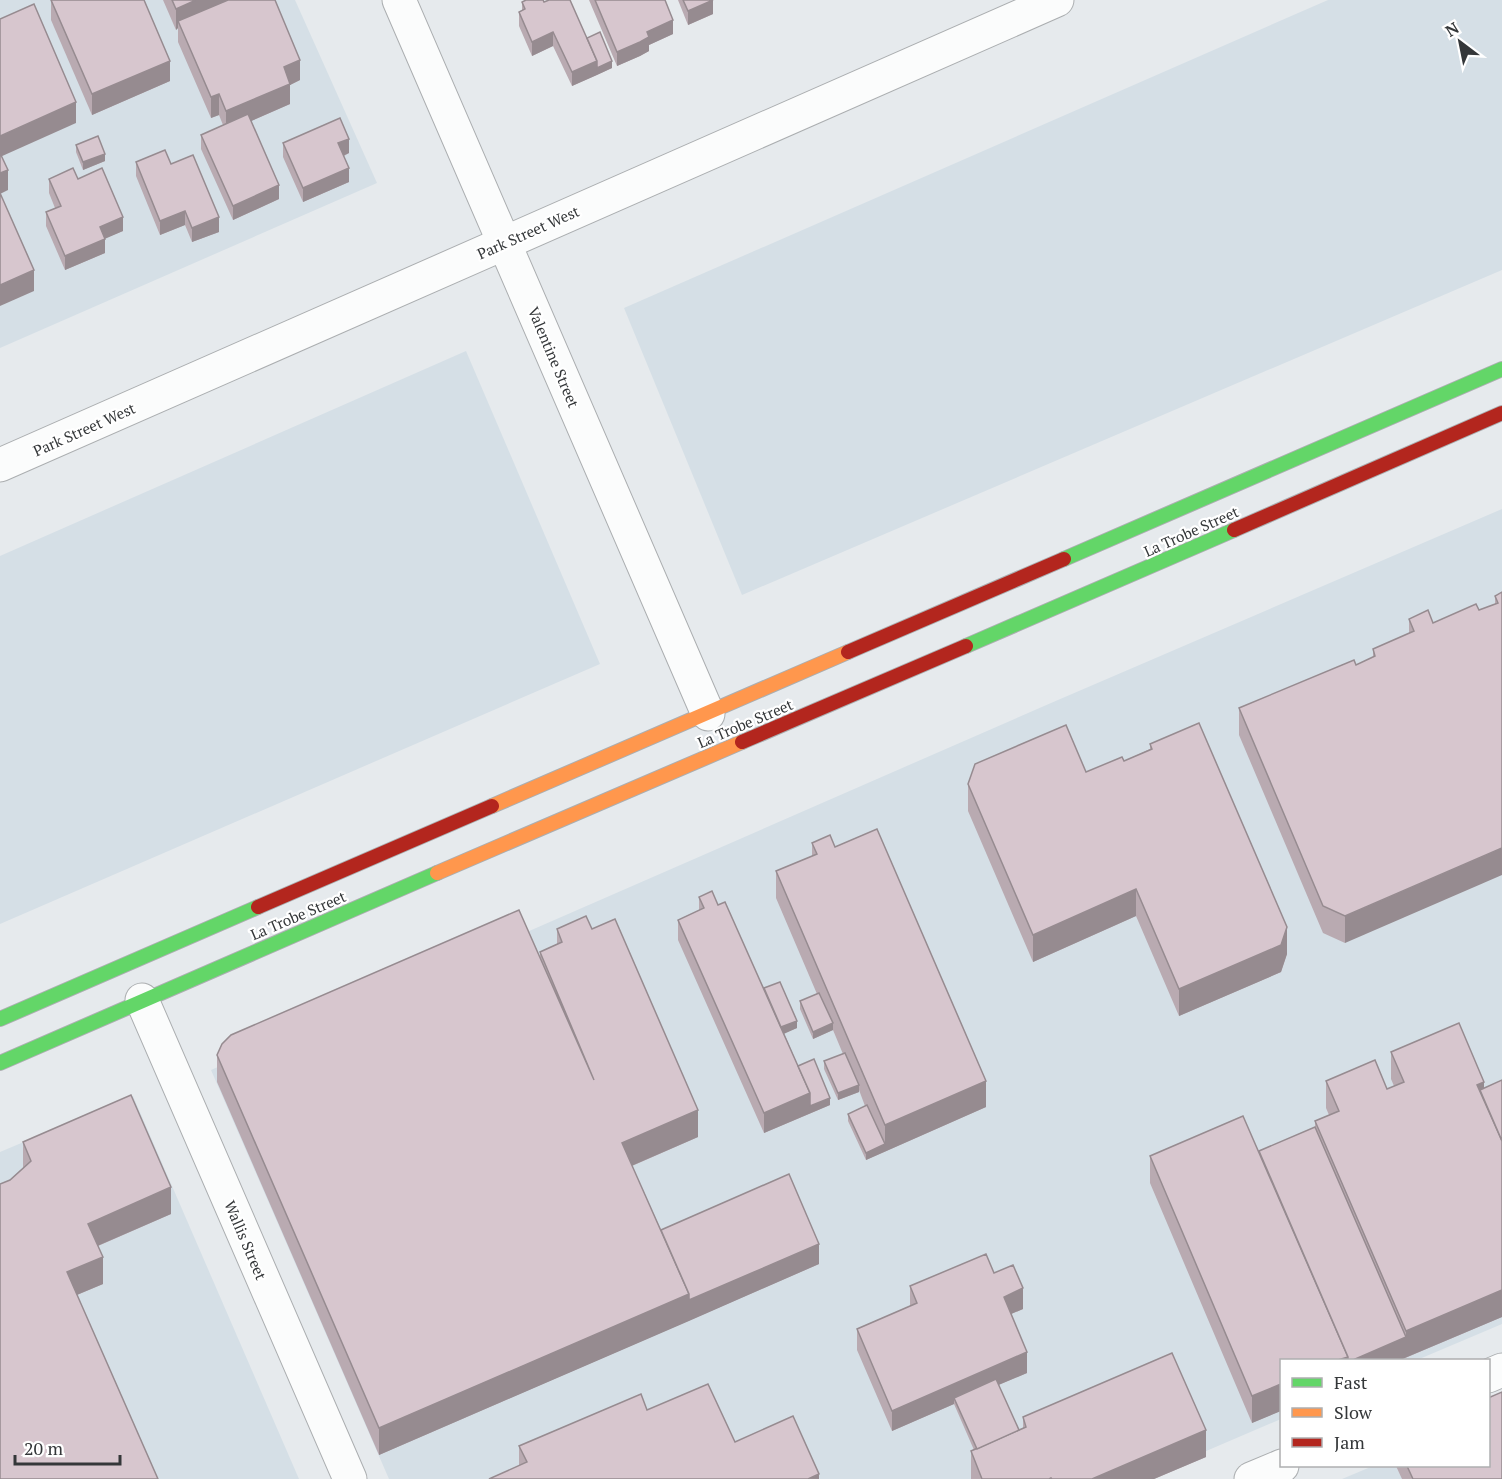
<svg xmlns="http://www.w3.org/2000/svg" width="1502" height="1479" font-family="'PT Serif',serif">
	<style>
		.built { fill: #d5dfe6 }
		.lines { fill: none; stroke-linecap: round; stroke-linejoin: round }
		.street-casing { stroke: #abaeb0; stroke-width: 35 }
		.fast-casing { stroke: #abaeb0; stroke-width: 16 }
		.slow-casing { stroke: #abaeb0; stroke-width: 16 }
		.jam-casing { stroke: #abaeb0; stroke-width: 16 }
		.street { stroke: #fbfcfc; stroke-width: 33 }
		.fast { stroke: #63d668; stroke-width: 14 }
		.slow { stroke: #ff974d; stroke-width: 14 }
		.jam { stroke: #b3261e; stroke-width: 14 }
		.wall { fill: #b9aab1 }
		.shaded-wall { fill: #968b90 }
		.building { fill: #d7c6ce; stroke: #968b90; stroke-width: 1.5 }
		.labels { text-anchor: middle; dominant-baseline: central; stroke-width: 4.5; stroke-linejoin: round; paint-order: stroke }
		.street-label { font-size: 15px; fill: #343739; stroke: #fff }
	</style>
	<rect width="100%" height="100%" fill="#e6eaed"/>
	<g class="built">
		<path d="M0 0H295L377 183 0 348Z"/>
		<path d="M1328 0H1502V270L742 595 624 308Z"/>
		<path d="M466 351 600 664 0 924V556Z"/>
		<path d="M1502 509V1324L1417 1360H1282L1281 1419 1141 1479H389L211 1070 1051 703Z"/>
		<path d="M133 1096 299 1479H0V1152Z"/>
		<path d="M1373 1466H1488L1502 1479H1342Z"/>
	</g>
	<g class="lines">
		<defs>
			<g id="street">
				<path d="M399 0 708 714"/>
				<path d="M0 465 1057 0"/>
				<path d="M142 1000 350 1479"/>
				<path d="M1488 1376 1502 1370"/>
				<path d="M1251 1479 1282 1466"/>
			</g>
			<g id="fast">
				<path d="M1064 559 1502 369"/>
				<path d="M966 646 1234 530"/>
				<path d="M0 1019 258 907"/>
				<path d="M0 1063 437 873"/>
			</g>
			<g id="slow">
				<path d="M492 806 848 652"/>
				<path d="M437 873 742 742"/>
			</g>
			<g id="jam">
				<path d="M1234 530 1502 413"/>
				<path d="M848 652 1064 559"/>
				<path d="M742 742 966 646"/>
				<path d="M258 907 492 806"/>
			</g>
		</defs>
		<use href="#street" class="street-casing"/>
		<use href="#fast" class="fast-casing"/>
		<use href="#slow" class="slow-casing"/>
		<use href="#jam" class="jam-casing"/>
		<use href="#street" class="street"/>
		<use href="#fast" class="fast"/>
		<use href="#slow" class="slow"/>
		<use href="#jam" class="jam"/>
	</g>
	<g class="wall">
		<path d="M51 0 170 81 92 115 51 20Z"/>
		<path d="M163 0H275L300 80 290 85V104L251 121 279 199 233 220 201 149V135L223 125 219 115 211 118 178 42V28L176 30Z"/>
		<path d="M589 0H665L673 34 649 45V51L640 56 617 66Z"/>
		<path d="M678 0H713V14L688 25Z"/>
		<path d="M522 2H544L587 38 612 68 572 86 553 46 532 56 519 26V12L522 10Z"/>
		<path d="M283 143 349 153 344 156 349 182 303 202 283 157Z"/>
		<path d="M76 145 105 161 83 170 76 152Z"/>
		<path d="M136 162 171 164 219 232 192 242 185 225 160 235 136 176Z"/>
		<path d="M49 179H78L123 231 105 238V253L65 270 46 226V212L55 208 49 193Z"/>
		<path d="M1502 592 1345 943 1323 933 1239 735V708L1356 665 1373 658V649L1409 634V619L1433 623 1479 610 1495 604V596Z"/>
		<path d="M1150 744 1287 954 1281 972 1179 1016 1136 916 1033 962 968 811V784L1086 772 1124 761 1150 749Z"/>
		<path d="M812 843 835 847 986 1107 866 1160 848 1121V1114L865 1106 859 1090V1092L838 1100 824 1069V1061L843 1054 833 1030 813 1039 800 1009V1001L817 994 776 898V871L812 856Z"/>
		<path d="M699 897 718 905 764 988 797 1028 784 1033 798 1066 830 1105 764 1133 678 940V920L699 910Z"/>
		<path d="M557 929H592L698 1137 632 1166 661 1230 819 1264 379 1455 217 1082V1055L540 958V952L557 944Z"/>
		<path d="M1391 1052 1484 1088 1502 1080V1317L1252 1423 1150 1183V1156L1259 1151 1315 1127V1121L1329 1115 1326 1108V1081L1387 1089 1394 1086 1391 1079Z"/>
		<path d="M23 1142 171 1214 98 1246 103 1284 77 1295 10 1180 23 1168Z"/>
		<path d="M994 1273 1023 1309 1011 1314 1027 1373 998 1385 1019 1430 1023 1429V1417L1206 1457 1154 1479H971V1451L974 1450 954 1404 892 1431 857 1350V1329L910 1306V1286Z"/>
		<path d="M647 1410 735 1442 819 1479 519 1466V1446Z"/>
		<path d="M1396 1466H1488L1502 1479H1402Z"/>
	</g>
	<g class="shaded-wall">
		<path d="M196 0H244L178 21V28L176 30V9Z"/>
		<path d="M713 0V14L688 25V11Z"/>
		<path d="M673 20V34L649 45V51L640 56 617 66V52L647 32Z"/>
		<path d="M553 32V46L532 56V42Z"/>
		<path d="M300 60V80L290 85V104L226 132V111L284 67Z"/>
		<path d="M170 61V81L92 115V94Z"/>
		<path d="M597 61V75L572 86V72Z"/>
		<path d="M612 61V68L597 75V68Z"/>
		<path d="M219 94V115L211 118V97Z"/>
		<path d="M76 102V123L0 157V136Z"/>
		<path d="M349 139V153L338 158V143Z"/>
		<path d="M105 154V161L83 170V162Z"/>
		<path d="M349 168V182L303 202V188Z"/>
		<path d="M8 170V190L0 194V173Z"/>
		<path d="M279 185V199L233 220V206Z"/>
		<path d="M185 211V225L160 235V221Z"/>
		<path d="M123 217V231L100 241V227Z"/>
		<path d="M219 217V232L192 242V228Z"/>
		<path d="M105 239V253L65 270V256Z"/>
		<path d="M34 270V291L0 306V285Z"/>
		<path d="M1502 848V875L1345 943V916Z"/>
		<path d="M1136 889V916L1033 962V935Z"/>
		<path d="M1287 927V954L1281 972 1179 1016V989Z"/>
		<path d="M797 1021V1028L777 1037V1029Z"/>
		<path d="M833 1023V1030L813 1039V1032Z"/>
		<path d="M986 1081V1107L866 1160V1153L885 1144V1125Z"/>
		<path d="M1484 1082V1106L1477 1085Z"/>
		<path d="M859 1085V1092L838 1100V1093Z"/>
		<path d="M810 1093 830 1098V1105L764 1133V1113Z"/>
		<path d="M698 1110V1137L622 1170V1143Z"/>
		<path d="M171 1187V1214L88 1250V1224Z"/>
		<path d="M819 1244V1264L689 1321V1300Z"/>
		<path d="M103 1257V1284L67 1299V1272Z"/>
		<path d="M1023 1288V1309L1004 1317V1297Z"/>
		<path d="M1502 1290V1317L1400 1360H1353L1406 1337V1331Z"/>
		<path d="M689 1294V1321L379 1455V1428Z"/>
		<path d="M1027 1352V1373L956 1403 954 1398V1404L892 1431V1411Z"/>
		<path d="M1348 1357V1360H1338Z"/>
		<path d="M1281 1384V1411L1252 1423V1396Z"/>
		<path d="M1206 1430V1457L1154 1479H1092Z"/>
		<path d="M819 1474V1479H808Z"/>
	</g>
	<g class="building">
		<path d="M51 0H144L170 61 92 94Z"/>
		<path d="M172 0H196L176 9Z"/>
		<path d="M228 0H275L300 60 284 67 290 84 226 111 219 94 211 97 178 21Z"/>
		<path d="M526 0H543L544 2 549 0H570L597 61 572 72 553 32 532 42 519 12 525 9 522 2Z"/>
		<path d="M595 0H665L673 20 647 32 649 37 640 42 617 52Z"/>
		<path d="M683 0H713L688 11Z"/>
		<path d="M34 4 76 102 0 136V19Z"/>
		<path d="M600 32 612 61 597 68V61L587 38Z"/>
		<path d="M248 114 279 185 233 206 201 135Z"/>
		<path d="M340 118 349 139 338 143 349 168 303 188 283 143Z"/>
		<path d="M98 136 105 154 83 162 76 145Z"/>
		<path d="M165 150 171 164 193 155 219 217 192 228 185 211 160 221 136 162Z"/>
		<path d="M0 153 8 170 0 173Z"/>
		<path d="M73 168 78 179 102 168 123 217 100 227 105 239 65 256 46 212 61 206 49 179Z"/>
		<path d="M0 193 34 270 0 285Z"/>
		<path d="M1502 592V848L1345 916 1323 906 1239 708 1354 660 1356 665 1375 656 1373 649 1414 631 1409 619 1428 610 1433 623 1476 604 1479 610 1498 603 1495 596Z"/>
		<path d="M1199 723 1287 927 1281 945 1179 989 1136 889 1033 935 968 784 975 764 1066 725 1086 772 1122 757 1124 761 1152 749 1150 744Z"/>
		<path d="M877 829 986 1081 885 1125 776 871 817 854 812 843 830 835 835 847Z"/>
		<path d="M712 891 718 905 725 902 810 1093 764 1113 678 920 704 908 699 897Z"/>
		<path d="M519 910 594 1080 540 952 562 942 557 929 586 916 592 929 615 919 698 1110 622 1143 689 1294 379 1428 217 1055 222 1044 231 1035Z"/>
		<path d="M780 982 797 1021 781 1027 764 988Z"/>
		<path d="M819 993 833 1023 813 1032 800 1001Z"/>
		<path d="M1459 1023 1484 1082 1477 1085 1502 1141V1290L1406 1331 1315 1121 1339 1111 1326 1081 1375 1060 1387 1089 1404 1082 1391 1052Z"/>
		<path d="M845 1053 859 1085 838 1093 824 1061Z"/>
		<path d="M814 1059 830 1098 810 1106V1093L798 1066Z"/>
		<path d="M1502 1080V1141L1480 1090Z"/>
		<path d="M131 1095 171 1187 88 1224 103 1257 67 1272 158 1479H0V1184L10 1180 31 1161 23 1142Z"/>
		<path d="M867 1105 885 1144 866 1153 848 1114Z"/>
		<path d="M1243 1116 1348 1357 1338 1360H1281V1384L1252 1396 1150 1156Z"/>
		<path d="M1315 1127 1406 1337 1353 1360H1348V1357L1259 1151Z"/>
		<path d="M789 1174 819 1244 689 1300V1294L661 1230Z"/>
		<path d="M986 1254 994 1273 1013 1265 1023 1288 1004 1297 1027 1352 892 1411 857 1329 917 1303 910 1286Z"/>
		<path d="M1172 1353 1206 1430 1092 1479H1052L1051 1478 1049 1479H982L971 1451 1026 1427 1023 1417Z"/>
		<path d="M996 1379 1019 1430 977 1449 954 1398Z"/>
		<path d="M708 1384 735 1442 793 1416 819 1474 808 1479H489L527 1462 519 1446 641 1394 647 1410Z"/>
		<path d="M1502 1392V1479H1413L1407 1466H1488V1398Z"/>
	</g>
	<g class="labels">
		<g class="street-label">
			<text transform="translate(528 232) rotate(-24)">Park Street West</text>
			<text transform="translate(554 357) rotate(67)">Valentine Street</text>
			<text transform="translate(84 429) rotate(-24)">Park Street West</text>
			<text transform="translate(1191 531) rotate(-24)">La Trobe Street</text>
			<text transform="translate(745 723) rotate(-23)">La Trobe Street</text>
			<text transform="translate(298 915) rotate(-23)">La Trobe Street</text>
			<text transform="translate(246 1240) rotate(67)">Wallis Street</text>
		</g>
	</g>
	<rect x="1280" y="1359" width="210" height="108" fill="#ffffff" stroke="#aeafb0" stroke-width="1.5"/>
	<rect x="1292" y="1378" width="30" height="9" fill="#63d668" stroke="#aeafb0" stroke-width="1.5"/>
	<text x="1334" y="1389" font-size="18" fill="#343739">Fast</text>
	<rect x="1292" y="1408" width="30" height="9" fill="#ff974d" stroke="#aeafb0" stroke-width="1.5"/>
	<text x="1334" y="1419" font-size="18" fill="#343739">Slow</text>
	<rect x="1292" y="1438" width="30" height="9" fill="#b3261e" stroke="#aeafb0" stroke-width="1.5"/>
	<text x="1334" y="1449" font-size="18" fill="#343739">Jam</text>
	<g transform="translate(1460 42) rotate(328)" stroke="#ffffff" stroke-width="4.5" paint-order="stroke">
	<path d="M0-4.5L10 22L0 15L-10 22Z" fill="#343739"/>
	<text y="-9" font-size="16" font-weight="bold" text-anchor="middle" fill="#343739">N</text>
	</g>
	<path d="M15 1455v9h105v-9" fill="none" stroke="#343739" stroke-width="3"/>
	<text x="24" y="1455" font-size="18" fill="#343739" stroke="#ffffff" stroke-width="4.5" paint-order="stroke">20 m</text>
</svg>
